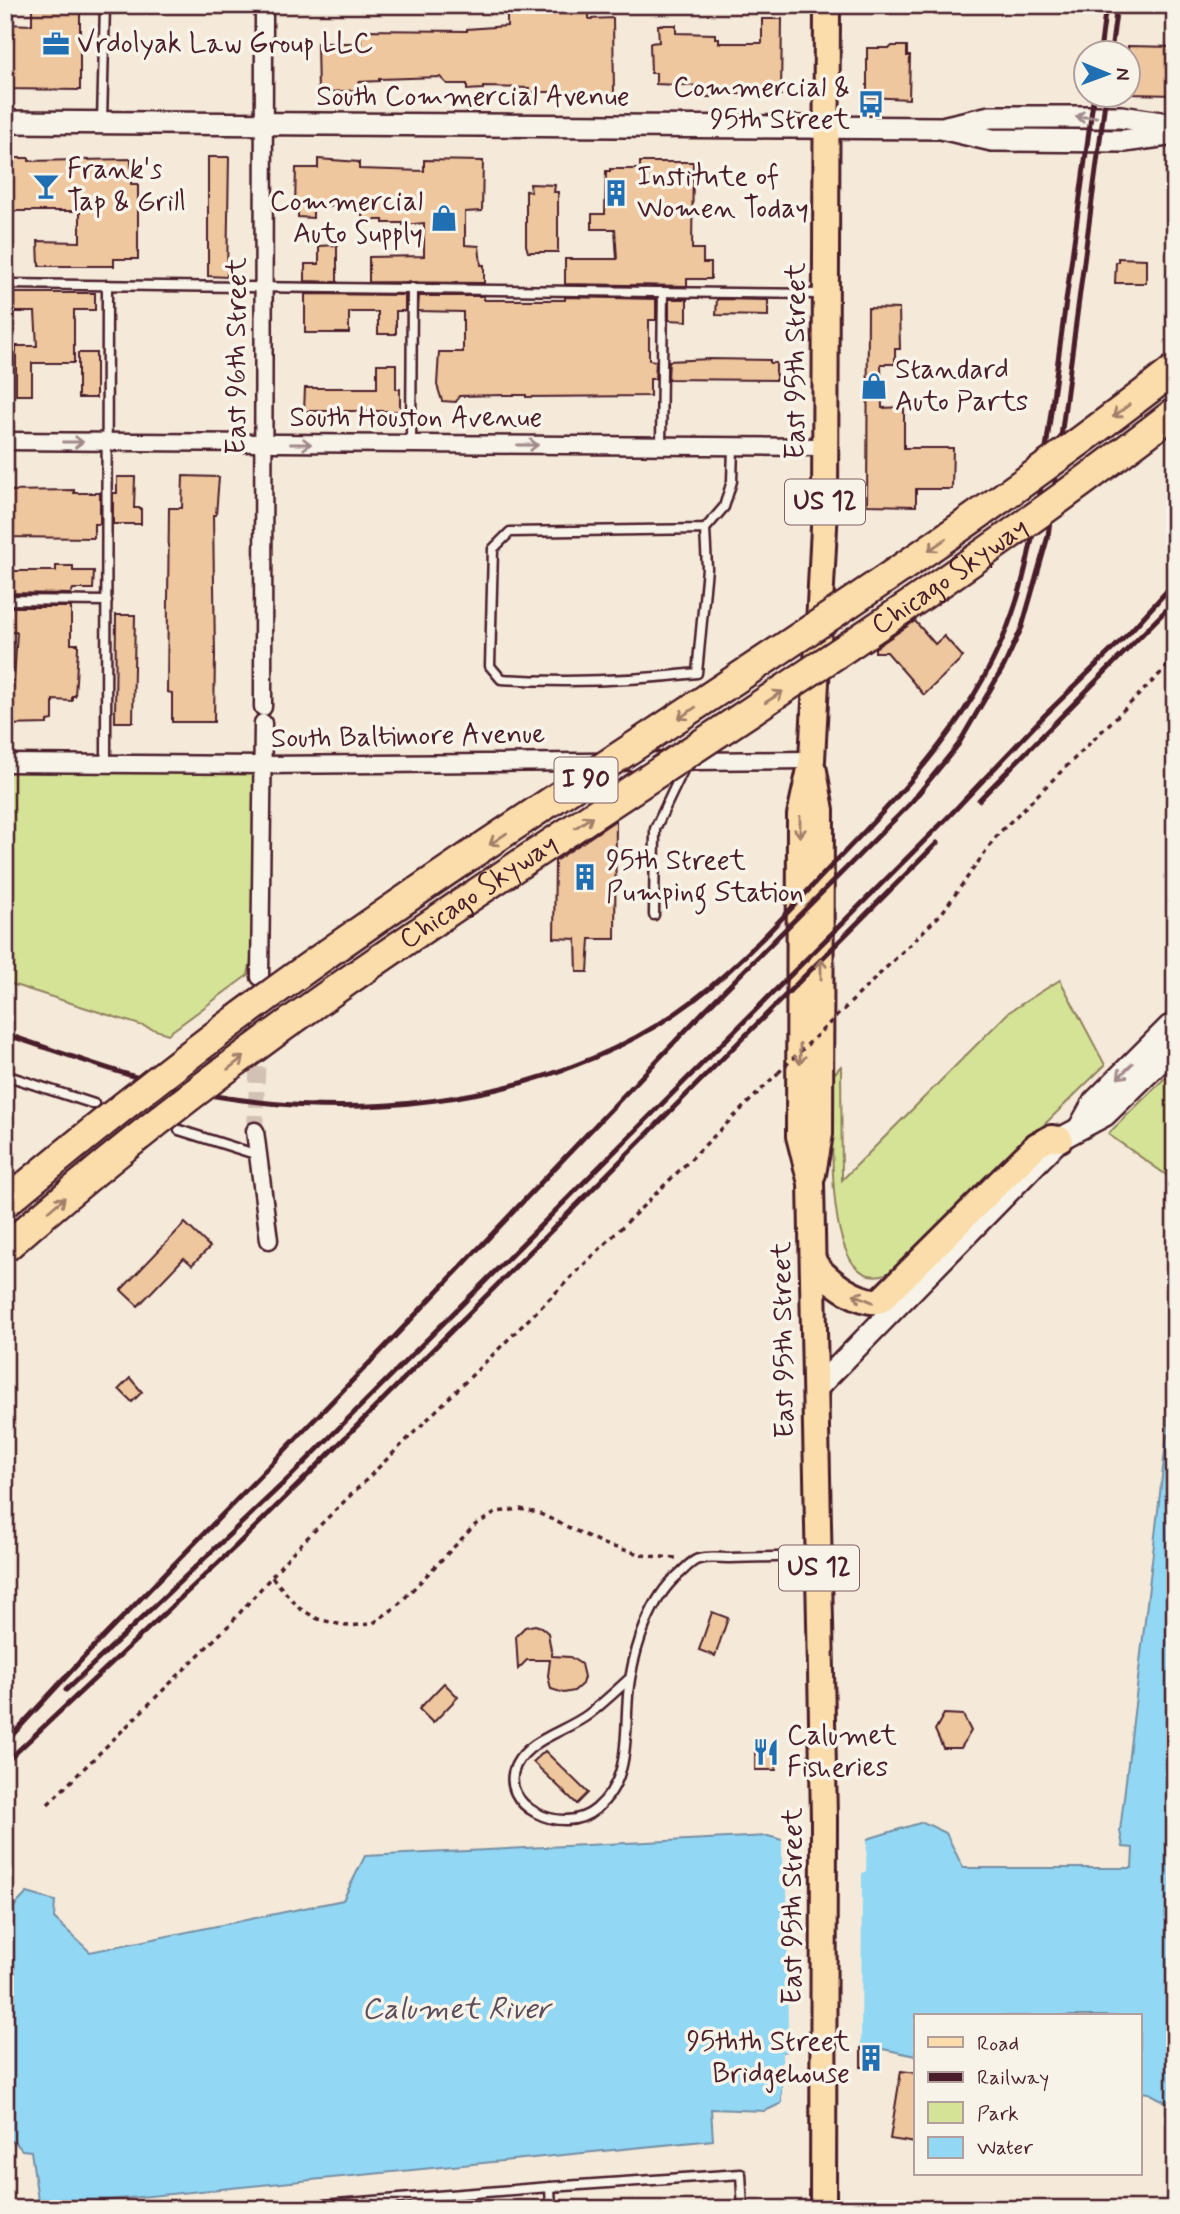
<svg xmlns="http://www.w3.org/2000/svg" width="1180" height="2214" font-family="Mynerve,sans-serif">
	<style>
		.green { fill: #d5e396; stroke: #908160; stroke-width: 2 }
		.water { fill: #92d8f4; stroke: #758ea4; stroke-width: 2 }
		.pier { fill: #f5ead9 }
		.building { fill: #eec79e; stroke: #4a1f2b; stroke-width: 2 }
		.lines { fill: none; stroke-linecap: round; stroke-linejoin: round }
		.minor-tunnel { stroke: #d3c1b6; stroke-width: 16; stroke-dasharray: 16 8; stroke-linecap: butt }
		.service-casing { stroke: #4a1f2b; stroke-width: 13 }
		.minor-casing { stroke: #4a1f2b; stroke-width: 21 }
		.secondary-casing { stroke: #4a1f2b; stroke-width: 26 }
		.primary-casing { stroke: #4a1f2b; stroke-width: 30 }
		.path { stroke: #4a1f2b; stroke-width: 3.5; stroke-dasharray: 5 5; stroke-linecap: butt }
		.service { stroke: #f7f3e8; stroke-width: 8 }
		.minor { stroke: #f7f3e8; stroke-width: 16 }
		.secondary { stroke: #f7f3e8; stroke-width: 21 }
		.primary { stroke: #fbddab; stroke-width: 24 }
		.rail { stroke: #4a1f2b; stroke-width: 5 }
		.motorway-bridge-casing { stroke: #4a1f2b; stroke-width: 33; stroke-linecap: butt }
		.path-bridge { stroke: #4a1f2b; stroke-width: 3.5; stroke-dasharray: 5 5; stroke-linecap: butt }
		.motorway-bridge { stroke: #fbddab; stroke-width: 28 }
		.oneway { stroke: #a0898a }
		.oneway2 { stroke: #a27e6b }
		.labels { text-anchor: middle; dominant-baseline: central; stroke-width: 7; stroke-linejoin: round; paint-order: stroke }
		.shield { fill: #f7f3e8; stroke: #7e5f64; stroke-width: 2 }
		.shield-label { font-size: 26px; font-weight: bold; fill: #4a1f2b }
		.poi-label { font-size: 28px; fill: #4a1f2b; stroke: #f7f3e8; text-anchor: start }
		.street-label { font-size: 28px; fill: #4a1f2b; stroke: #f7f3e8 }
		.water-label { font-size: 30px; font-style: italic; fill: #5c4d5d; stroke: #f7f3e8 }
	</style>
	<rect width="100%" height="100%" fill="#f5ead9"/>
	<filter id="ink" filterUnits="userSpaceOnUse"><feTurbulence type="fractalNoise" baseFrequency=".0143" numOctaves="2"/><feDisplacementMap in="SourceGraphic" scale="14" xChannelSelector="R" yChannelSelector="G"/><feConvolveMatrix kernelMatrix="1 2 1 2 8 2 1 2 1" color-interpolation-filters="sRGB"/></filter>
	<g filter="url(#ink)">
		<g class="green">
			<path d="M5 771 259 773 256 935 248 975 168 1034 5 982Z"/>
			<path d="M1060 980 1105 1065 898 1268C816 1318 834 1111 834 1074L841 1066 842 1180 1009 1012Z"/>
			<path d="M1175 1068V1181L1108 1134Z"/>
		</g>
		<path class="water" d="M1175 1246V2107L1149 2093 1140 2092V2016H916V2056L878 2048 783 2053 782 2103 765 2111 711 2109 713 2140 39 2207 31 2151 22 2150 15 2142 5 2140V1916L27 1893 55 1901 54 1918 90 1952 343 1900 365 1856 768 1836 782 1840 867 1839 923 1822 946 1833 963 1868H1132L1133 1848 1123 1847 1120 1831 1168 1426 1167 1247Z"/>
		<path class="pier" d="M782 1836H867L866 1872 862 1873 861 2048H878V2052L786 2056V2103L782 2106V2053L788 2052 787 1876H782Z"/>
		<g class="building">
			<path d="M32 5H80V90L5 89V24L32 25Z"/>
			<path d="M507 5H525V13L571 14V11H589V19L613 18 614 95 553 94V92H529V88L483 87V89L467 90V84H447L440 77 379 79V81L359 82V90L318 93 317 43H361V30L467 31V29L507 26Z"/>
			<path d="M762 19H782L781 95 738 94H718V97H699V86L656 84V73H651L650 43 659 42 658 25H676V33L715 34V38H719V43H762Z"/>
			<path d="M892 46H907V56H910L909 99 867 97V48H890Z"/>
			<path d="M1128 46 1175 47V95L1128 94Z"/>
			<path d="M208 157H229L227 277 208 276Z"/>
			<path d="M5 158H29V161L131 159V184H138V259H114V266H39L38 241 80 242V211H5Z"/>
			<path d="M318 159 359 162V169L424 171V160L483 161 482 211 465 212V245L479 246 481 265H484V283L369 282V257L424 256V223L403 225V223H383V220H363L361 210H347V205L313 206V218L298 217V205H295L296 168H318Z"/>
			<path d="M640 162H693L692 249H703V263H711V279H687V286L565 284V259H617L615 229H592V214H605L606 171H610V169H640Z"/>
			<path d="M530 184 555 185 554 192H558V252H528L526 245V191L531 192Z"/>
			<path d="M337 245V282L305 281V264H319V246Z"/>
			<path d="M1118 258 1146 259V283H1115L1116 262H1118Z"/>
			<path d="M14 293H95V310H74V363H32V395H16V346H37L35 312H14Z"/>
			<path d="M305 294 405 295V311H396V334H378V312H349V333H305Z"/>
			<path d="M419 296H484V300H565V297L656 299V320H649V360L656 361 655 379H650V396L526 397V395H504L459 396 456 402 442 401 437 385 439 352H463V312L418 311Z"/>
			<path d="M669 299H687V321L669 320Z"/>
			<path d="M717 299 768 300V316L716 315Z"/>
			<path d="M868 308 899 309 900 349H895V364H881L882 408 904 407V448H953L952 489H916V506L867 505Z"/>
			<rect x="78" y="353" width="18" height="45"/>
			<path d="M710 359 770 360V363H776V380L668 379 669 361Z"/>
			<path d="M377 364H396V389H400V411H304L305 388H377Z"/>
			<path d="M183 476 219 477 216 515H213L215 655 214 722H172V693L167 692 169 508H182Z"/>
			<path d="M117 477H135L134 508H141V524H113V493H117Z"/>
			<path d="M74 490V493H100V524H94V538L5 537V491Z"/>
			<path d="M56 566H73V571H94L93 589H73L71 594 5 593V571H56Z"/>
			<path d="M5 607H71V644H78V648L75 696H72V701L53 700V720L47 721V724L5 725V681H14L17 632 5 633Z"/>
			<path d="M116 615H135L133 722H115Z"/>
			<path d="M915 621 935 644 944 636 963 657 924 695 887 652H875V648Z"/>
			<path d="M616 820 615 939H590L588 972H577L576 939 554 938 555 861Z"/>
			<path d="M185 1223 210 1247 192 1265 184 1258 138 1306 121 1290Z"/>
			<path d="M130 1378 142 1392 132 1402 119 1389Z"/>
			<path d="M712 1612 728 1618 715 1656 699 1650Z"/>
			<path d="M535 1625 541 1627 548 1633 552 1656 570 1657 581 1664 584 1677 582 1684 574 1691 564 1693 551 1689 548 1676 550 1660H527L518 1669 516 1636 525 1627Z"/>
			<path d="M444 1683 458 1697 433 1723 419 1709Z"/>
			<path d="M944 1714 963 1715 971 1731 961 1748H943L935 1730Z"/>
			<path d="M755 1745H777L776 1770H755Z"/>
			<path d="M545 1751 588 1793 577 1804 533 1762Z"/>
			<path d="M861 2048 880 2049V2067H861Z"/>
			<path d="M901 2071 916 2073V2143L890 2139Z"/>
		</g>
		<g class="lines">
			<path class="minor-tunnel" d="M255 1131 260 1001"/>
			<defs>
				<g id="service">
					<path d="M102 121 105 5"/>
					<path d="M5 284 821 294"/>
					<path d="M411 444 412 288"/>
					<path d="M661 446 663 292"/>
					<path d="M705 529 707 568 697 673C630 681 569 683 501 679L490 666 493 549 510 532 705 529 724 507 732 481 733 447"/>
					<path d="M5 600 107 601"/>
					<path d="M106 764 107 285"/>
					<path d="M654 915 655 829 686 764"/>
					<path d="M5 1075 94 1104"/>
					<path d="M179 1130 258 1155"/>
					<path d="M629 1679C616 1691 603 1703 589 1714 567 1731 529 1739 516 1765 497 1805 562 1838 596 1809 636 1775 622 1723 630 1679 636 1644 651 1598 678 1575 684 1570 692 1560 699 1559 708 1556 721 1558 731 1558 759 1557 787 1557 816 1556"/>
					<path d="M550 2187 741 2174 743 2209"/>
					<path d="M273 2209 550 2187 551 2209"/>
					<path d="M910 2209 911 2206 993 2209"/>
				</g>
				<g id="minor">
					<path d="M5 441 825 447"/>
					<path d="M263 707 264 5"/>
					<path d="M5 763 263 765 812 760"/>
					<path d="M260 977 263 723"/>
					<path d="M255 1131 269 1240"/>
				</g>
				<g id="secondary">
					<path d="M5 122 941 128 992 140 1124 141 1175 134"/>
					<path d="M946 127 990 117H1121L1175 125"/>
					<path d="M1080 1127 1094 1102 1169 1027 1175 1024"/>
					<path d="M815 1390 1060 1139 1105 1115 1175 1047"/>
				</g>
				<g id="primary">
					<path d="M813 1174 820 1134 821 810 814 771"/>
					<path d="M813 1259C819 1277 863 1307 881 1300L1037 1145 1051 1138 1060 1139"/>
					<path d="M823 2209 824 1818 811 1183 799 1136 800 815 812 760 825 508 827 5"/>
				</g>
			</defs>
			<use href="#service" class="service-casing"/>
			<use href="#minor" class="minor-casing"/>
			<use href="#secondary" class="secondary-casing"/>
			<use href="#primary" class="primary-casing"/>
			<g class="path">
				<path d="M843 1010 942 913 998 834 1175 659"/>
				<path d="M272 1577 299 1608 318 1619 346 1626 372 1624 396 1607 475 1525 497 1512 520 1509 538 1513 606 1545 647 1556 677 1558"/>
				<path d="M48 1804 231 1623 292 1553 778 1073"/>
			</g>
			<use href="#service" class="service"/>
			<use href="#minor" class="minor"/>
			<use href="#secondary" class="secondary"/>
			<use href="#primary" class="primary"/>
			<g class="rail">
				<path d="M1100 52 1106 5"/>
				<path d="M1111 52 1117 5"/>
				<path d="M979 800 1175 601"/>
				<path d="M5 1034C60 1052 115 1073 172 1087 335 1126 534 1109 676 1013 736 972 786 913 836 861 908 787 979 712 1013 612 1025 578 1031 543 1038 508L1094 94"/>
				<path d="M66 1690 291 1476 951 814 1045 715 1128 634 1175 582"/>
				<path d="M5 1743 86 1655 380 1352 705 1010 910 804 958 745 1004 666 1022 627 1048 536 1106 94"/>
				<path d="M5 1763 235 1547 306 1477 937 843"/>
			</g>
			<defs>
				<g id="motorway-bridge">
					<path d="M5 1203C103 1121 203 1042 307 968 594 764 898 586 1175 369"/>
					<path id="s1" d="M5 1248C108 1158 217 1073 329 994 609 797 904 623 1175 412"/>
				</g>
			</defs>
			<use href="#motorway-bridge" class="motorway-bridge-casing"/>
			<path class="path-bridge" d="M778 1073 842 1011"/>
			<use href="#motorway-bridge" class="motorway-bridge"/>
		</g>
		<defs><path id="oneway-shaft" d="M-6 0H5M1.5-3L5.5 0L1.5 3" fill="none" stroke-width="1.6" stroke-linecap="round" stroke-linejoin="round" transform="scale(1.75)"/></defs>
		<g class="oneway">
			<use href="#oneway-shaft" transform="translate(1086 117) rotate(-180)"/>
			<use href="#oneway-shaft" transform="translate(73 442)"/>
			<use href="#oneway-shaft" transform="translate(301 444)"/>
			<use href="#oneway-shaft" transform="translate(528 445)"/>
			<use href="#oneway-shaft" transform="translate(1125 1071) rotate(135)"/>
		</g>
		<g class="oneway2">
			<use href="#oneway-shaft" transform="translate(1121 411) rotate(142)"/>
			<use href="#oneway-shaft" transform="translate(937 545) rotate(145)"/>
			<use href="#oneway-shaft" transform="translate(774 697) rotate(-33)"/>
			<use href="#oneway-shaft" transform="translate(687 713) rotate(146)"/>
			<use href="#oneway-shaft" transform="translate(584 822) rotate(-34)"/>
			<use href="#oneway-shaft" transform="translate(800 827) rotate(90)"/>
			<use href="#oneway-shaft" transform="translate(498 839) rotate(146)"/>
			<use href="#oneway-shaft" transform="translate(821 969) rotate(-90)"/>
			<use href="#oneway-shaft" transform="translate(800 1054) rotate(90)"/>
			<use href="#oneway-shaft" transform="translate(236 1063) rotate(-37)"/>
			<use href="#oneway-shaft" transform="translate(57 1204) rotate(-40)"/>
			<use href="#oneway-shaft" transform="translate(863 1298) rotate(-157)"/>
		</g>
	</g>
	<defs>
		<symbol id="office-bare" viewBox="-9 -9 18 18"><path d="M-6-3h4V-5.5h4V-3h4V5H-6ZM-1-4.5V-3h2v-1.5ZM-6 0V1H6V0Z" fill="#1f6fb2" stroke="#f7f3e8" stroke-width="2.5" paint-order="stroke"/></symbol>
		<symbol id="bus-bare" viewBox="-9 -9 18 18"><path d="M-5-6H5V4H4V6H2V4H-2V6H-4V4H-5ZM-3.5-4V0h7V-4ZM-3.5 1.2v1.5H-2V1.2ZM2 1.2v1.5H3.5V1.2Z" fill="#1f6fb2" stroke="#f7f3e8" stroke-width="2.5" paint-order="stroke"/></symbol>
		<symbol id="bar-bare" viewBox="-9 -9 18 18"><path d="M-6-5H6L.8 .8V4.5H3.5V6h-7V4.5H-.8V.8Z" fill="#1f6fb2" stroke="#f7f3e8" stroke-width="2.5" paint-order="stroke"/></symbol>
		<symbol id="building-bare" viewBox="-9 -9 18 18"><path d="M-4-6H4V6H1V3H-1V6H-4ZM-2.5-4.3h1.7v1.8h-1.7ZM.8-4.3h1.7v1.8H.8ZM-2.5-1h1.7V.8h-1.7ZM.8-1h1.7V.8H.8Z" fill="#1f6fb2" stroke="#f7f3e8" stroke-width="2.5" paint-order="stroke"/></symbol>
		<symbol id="shop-bare" viewBox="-9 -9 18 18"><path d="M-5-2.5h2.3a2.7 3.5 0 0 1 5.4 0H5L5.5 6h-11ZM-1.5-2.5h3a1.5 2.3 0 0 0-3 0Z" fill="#1f6fb2" stroke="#f7f3e8" stroke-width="2.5" paint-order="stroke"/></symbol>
		<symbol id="restaurant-bare" viewBox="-9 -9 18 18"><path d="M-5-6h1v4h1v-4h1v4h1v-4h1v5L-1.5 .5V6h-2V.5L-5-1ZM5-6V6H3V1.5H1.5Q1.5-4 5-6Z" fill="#1f6fb2" stroke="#f7f3e8" stroke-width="2.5" paint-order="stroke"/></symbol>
	</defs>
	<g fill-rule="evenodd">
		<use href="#office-bare" x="37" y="25" width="38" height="38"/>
		<use href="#bus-bare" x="852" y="85" width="38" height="38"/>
		<use href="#bar-bare" x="27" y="167" width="38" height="38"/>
		<use href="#building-bare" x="597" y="174" width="38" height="38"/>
		<use href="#shop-bare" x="425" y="199" width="38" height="38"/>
		<use href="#shop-bare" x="855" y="367" width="38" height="38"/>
		<use href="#building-bare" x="566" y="858" width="38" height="38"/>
		<use href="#restaurant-bare" x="747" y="1733" width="38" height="38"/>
		<use href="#building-bare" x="852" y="2039" width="38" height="38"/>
	</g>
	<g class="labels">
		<g class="shield">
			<rect x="785" y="479.5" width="80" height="45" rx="5"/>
			<rect x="554.5" y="757.5" width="63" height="45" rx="5"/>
			<rect x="779" y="1545.5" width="80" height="45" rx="5"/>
		</g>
		<g class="shield-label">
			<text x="825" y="502">US 12</text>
			<text x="586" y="780">I 90</text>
			<text x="819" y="1568">US 12</text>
		</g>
		<g class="poi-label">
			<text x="77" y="44">Vrdolyak Law Group LLC</text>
			<text x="850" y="88" text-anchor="end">Commercial &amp;<tspan x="850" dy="32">95th Street</tspan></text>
			<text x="67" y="170">Frank's<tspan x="67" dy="32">Tap &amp; Grill</tspan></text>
			<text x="637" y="177">Institute of<tspan x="637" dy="32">Women Today</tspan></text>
			<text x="423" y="202" text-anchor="end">Commercial<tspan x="423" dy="32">Auto Supply</tspan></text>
			<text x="895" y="370">Standard<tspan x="895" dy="32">Auto Parts</tspan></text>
			<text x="606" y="861">95th Street<tspan x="606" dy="32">Pumping Station</tspan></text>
			<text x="787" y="1736">Calumet<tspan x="787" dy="32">Fisheries</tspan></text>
			<text x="850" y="2042" text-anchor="end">95thth Street<tspan x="850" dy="32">Bridgehouse</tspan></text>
		</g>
		<g class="street-label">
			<text x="473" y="97">South Commercial Avenue</text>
			<text transform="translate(237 356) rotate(-90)">East 96th Street</text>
			<text transform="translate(796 361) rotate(-90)">East 95th Street</text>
			<text x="416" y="418">South Houston Avenue</text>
			<text stroke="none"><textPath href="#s1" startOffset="1160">Chicago Skyway</textPath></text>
			<text transform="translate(408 737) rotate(-1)">South Baltimore Avenue</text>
			<text stroke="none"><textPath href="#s1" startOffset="593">Chicago Skyway</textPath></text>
			<text transform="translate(784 1340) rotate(-91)">East 95th Street</text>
			<text transform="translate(793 1906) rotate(-90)">East 95th Street</text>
		</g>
		<g class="water-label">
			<text x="456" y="2009">Calumet River</text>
		</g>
	</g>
	<rect width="1180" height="2214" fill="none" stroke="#f7f3e8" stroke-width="28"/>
	<rect x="14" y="14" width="1152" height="2186" fill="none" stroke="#4a1f2b" stroke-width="2.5" filter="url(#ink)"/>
	<rect x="914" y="2014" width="228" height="161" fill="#f7f3e8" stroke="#b29e9c" stroke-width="2"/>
	<rect x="928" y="2037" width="35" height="10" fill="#fbddab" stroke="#b29e9c" stroke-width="2"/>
	<text x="977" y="2050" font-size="21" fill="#4a1f2b">Road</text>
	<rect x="928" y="2072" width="35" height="10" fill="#4a1f2b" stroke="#b29e9c" stroke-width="2"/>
	<text x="977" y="2084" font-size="21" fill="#4a1f2b">Railway</text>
	<rect x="928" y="2102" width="35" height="21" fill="#d5e396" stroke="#b29e9c" stroke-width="2"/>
	<text x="977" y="2120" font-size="21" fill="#4a1f2b">Park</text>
	<rect x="928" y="2137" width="35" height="21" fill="#92d8f4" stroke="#b29e9c" stroke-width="2"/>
	<text x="977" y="2154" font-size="21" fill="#4a1f2b">Water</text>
	<g transform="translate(1107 74) rotate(91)"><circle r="33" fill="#f7f3e8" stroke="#b29e9c" stroke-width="2"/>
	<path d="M0-5L12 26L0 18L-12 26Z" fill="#1f6fb2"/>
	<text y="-10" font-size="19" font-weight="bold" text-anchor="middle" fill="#4a1f2b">N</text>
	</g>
</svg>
